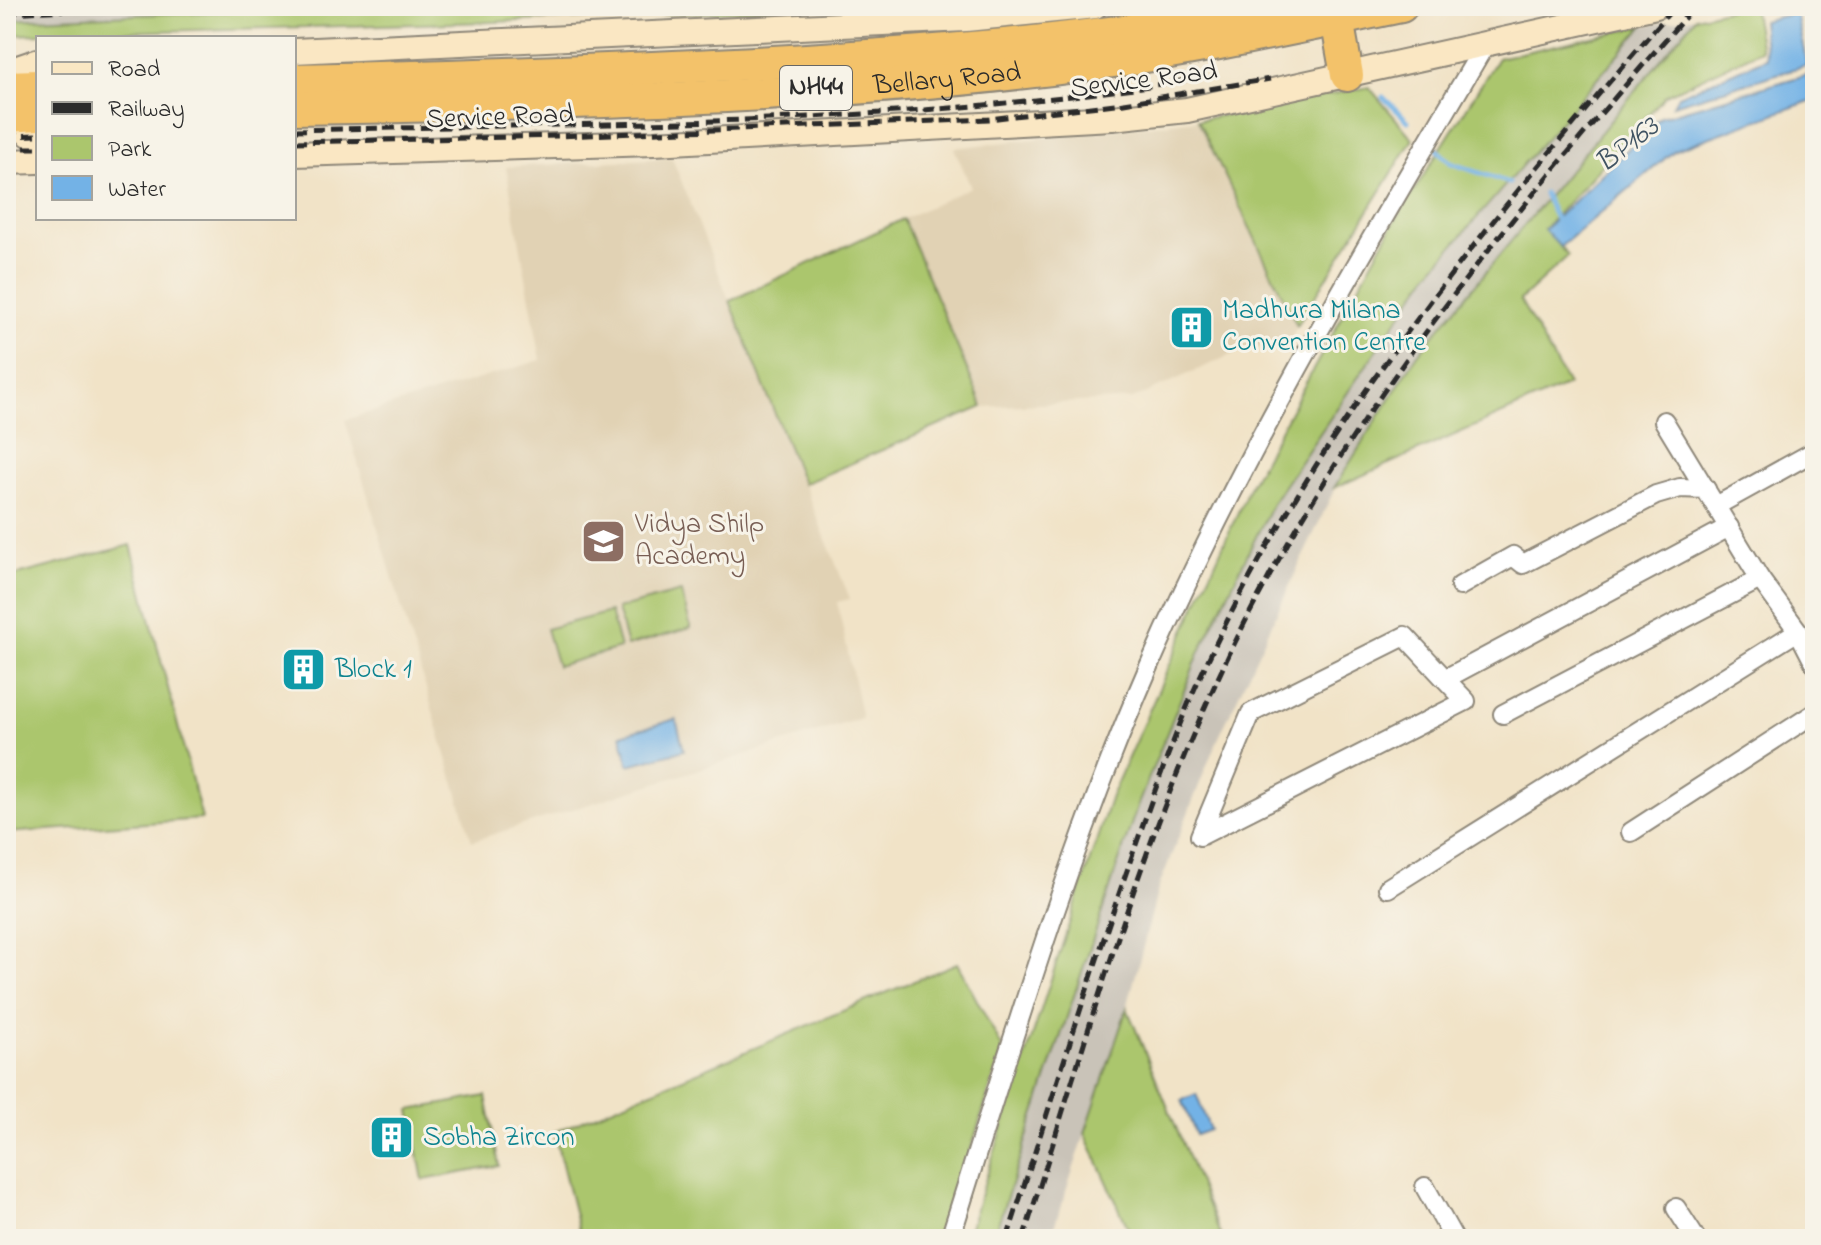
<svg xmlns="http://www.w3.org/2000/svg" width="1821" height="1245" font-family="'Indie Flower',sans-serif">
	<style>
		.built { fill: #e1d2b4 }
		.industrial { fill: #c9c3b8 }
		.green { fill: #abc66d; stroke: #6b784c; stroke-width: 2 }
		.water { fill: #73b2e6; stroke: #4f6e88; stroke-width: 2 }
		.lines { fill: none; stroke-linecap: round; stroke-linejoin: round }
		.stream { stroke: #73b2e6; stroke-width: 5 }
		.street-casing { stroke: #8e8779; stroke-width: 22 }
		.secondary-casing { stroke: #8e8779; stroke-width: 28 }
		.highway-casing { stroke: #8e8779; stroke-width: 36 }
		.street { stroke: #fff; stroke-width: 18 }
		.secondary { stroke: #fae7c3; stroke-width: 24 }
		.highway { stroke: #f3c26a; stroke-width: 32 }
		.rail { stroke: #2b2b2b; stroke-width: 5; stroke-dasharray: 12 6; stroke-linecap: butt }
		.labels { text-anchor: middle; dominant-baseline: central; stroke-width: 6; stroke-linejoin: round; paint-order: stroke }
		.shield { fill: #f7f3e8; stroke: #686764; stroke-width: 2 }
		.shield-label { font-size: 26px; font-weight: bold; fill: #2b2b2b }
		.street-label { font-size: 28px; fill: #2b2b2b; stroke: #f7f3e8 }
		.culture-label { font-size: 28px; fill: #0d838f; stroke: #f7f3e8; text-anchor: start }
		.education-label { font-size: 28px; fill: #785e54; stroke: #f7f3e8; text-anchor: start }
		.water-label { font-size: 30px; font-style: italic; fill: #415463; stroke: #f7f3e8 }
	</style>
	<rect width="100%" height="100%" fill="#f7f3e8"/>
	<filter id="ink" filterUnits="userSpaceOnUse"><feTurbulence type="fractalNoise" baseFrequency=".0125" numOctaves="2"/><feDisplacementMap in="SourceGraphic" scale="16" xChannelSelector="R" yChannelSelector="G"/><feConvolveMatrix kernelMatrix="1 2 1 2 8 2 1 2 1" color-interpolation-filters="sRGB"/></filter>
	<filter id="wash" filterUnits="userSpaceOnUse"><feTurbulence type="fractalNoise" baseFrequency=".006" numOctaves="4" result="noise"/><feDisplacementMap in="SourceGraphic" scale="32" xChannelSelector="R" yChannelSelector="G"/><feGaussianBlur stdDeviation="1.8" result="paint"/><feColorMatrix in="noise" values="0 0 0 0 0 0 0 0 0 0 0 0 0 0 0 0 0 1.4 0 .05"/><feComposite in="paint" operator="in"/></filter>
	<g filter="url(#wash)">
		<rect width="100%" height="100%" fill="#f1e3c7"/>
		<g class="built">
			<path d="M1198 120 1297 326 1289 345 1246 348 1133 399 983 407 903 219 971 187 954 148Z"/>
			<path d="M672 158 850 599 837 602 862 718 472 841 345 420 541 360 506 167Z"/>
		</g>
		<g class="industrial">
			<path d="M6 6H368L6 21Z"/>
			<path d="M1696 17 1418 354 1335 488 1213 750 1158 889 1127 1008 1050 1239H993L1137 807 1200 651 1273 502 1430 272 1643 26Z"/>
		</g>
		<g class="green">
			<path d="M368 6H865L494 22 6 35V20Z"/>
			<path d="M1743 6H1753L1761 50 1666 95 1544 229 1568 256 1520 300 1568 385 1334 488 1418 354 1696 17Z"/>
			<path d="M1643 26 1430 272 1273 502 1200 651 1137 807 993 1239H966L1111 796 1251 483 1394 222 1498 58Z"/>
			<path d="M1369 87 1413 139 1297 326 1198 120Z"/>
			<path d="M903 219 983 407 803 484 730 301Z"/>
			<path d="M131 545 202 819 6 833V578Z"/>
			<path d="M681 592 691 628 627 646 617 609Z"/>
			<path d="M610 612 620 648 557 666 546 629Z"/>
			<path d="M957 963 1003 1049 942 1239H581L554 1132Z"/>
			<path d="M1127 1008 1222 1239H1133L1085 1133Z"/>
			<path d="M486 1096 499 1166 423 1180 410 1110Z"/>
		</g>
		<g class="water">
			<path d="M1796 13 1807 65 1673 105 1678 96 1766 58 1762 21Z"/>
			<path d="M1809 74 1815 99 1675 150 1560 247 1544 230 1661 117Z"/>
			<path d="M676 719 684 750 629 765 621 735Z"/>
			<path d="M1196 1094 1210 1130 1196 1135 1182 1100Z"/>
		</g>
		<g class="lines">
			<g class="stream">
				<path d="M1383 97 1408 121"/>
				<path d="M1432 145 1451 163 1509 183"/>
				<path d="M1544 194 1558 223"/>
			</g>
		</g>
	</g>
	<g filter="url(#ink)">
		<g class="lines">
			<defs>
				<g id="street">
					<path d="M1664 421 1760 579 1798 631 1815 664"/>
					<path d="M1716 506 1815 451"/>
					<path d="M1460 586 1513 556 1523 564 1656 495 1680 488 1706 489"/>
					<path d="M1445 679 1405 636 1251 713 1200 836 1466 701 1445 679 1729 527"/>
					<path d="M1503 714 1760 579"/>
					<path d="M1631 832 1815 713"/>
					<path d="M1388 888 1798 631"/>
					<path d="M1425 1187 1454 1239"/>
					<path d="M1676 1208 1696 1239"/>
					<path d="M950 1239C1010 1048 1067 855 1147 671 1242 453 1366 247 1486 43"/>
				</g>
				<g id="secondary">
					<path d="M294 51 966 19 1095 6"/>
					<path d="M6 72 38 61"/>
					<path d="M6 118 38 140"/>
					<path d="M294 154 654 143 1112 118 1187 110 1656 6"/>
					<path d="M6 162 38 161"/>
				</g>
				<g id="highway">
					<path d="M1337 19 1347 75"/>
					<path d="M294 80C448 77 601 71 755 63 929 53 1102 41 1273 6"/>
					<path d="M6 87 38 86"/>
					<path id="s1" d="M294 108C559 104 829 99 1092 64 1196 50 1298 27 1401 6"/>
					<path d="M6 116 38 114"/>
				</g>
			</defs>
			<use href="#street" class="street-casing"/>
			<use href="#secondary" class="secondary-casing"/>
			<use href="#highway" class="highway-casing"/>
			<use href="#street" class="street"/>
			<use href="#secondary" class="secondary"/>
			<use href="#highway" class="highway"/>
			<g class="rail">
				<path d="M6 13 157 6"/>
				<path d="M294 130C592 123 893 127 1188 80"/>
				<path d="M6 136 38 135"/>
				<path d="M294 142 560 136 989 119 1124 103 1270 79"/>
				<path d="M6 148H38"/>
				<path d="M1007 1239C1048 1112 1087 985 1131 859 1152 799 1173 737 1199 679 1318 421 1491 218 1675 6"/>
				<path d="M1023 1239C1094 1017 1155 783 1269 577 1386 363 1534 188 1695 6"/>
			</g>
		</g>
	</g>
	<defs>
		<symbol id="building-square" viewBox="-11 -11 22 22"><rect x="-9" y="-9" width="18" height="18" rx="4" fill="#0f9aa8" stroke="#f7f3e8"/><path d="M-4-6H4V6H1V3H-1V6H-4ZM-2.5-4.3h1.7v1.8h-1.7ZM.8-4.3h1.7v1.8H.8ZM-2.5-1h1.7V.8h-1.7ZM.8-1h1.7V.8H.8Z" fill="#fff"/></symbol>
		<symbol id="school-square" viewBox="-11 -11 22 22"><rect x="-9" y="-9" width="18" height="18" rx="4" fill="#8d6e63" stroke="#f7f3e8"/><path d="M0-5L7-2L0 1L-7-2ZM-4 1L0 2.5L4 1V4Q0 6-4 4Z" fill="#fff"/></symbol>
	</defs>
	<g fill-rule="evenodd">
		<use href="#building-square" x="1166" y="302" width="51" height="51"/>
		<use href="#school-square" x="578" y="516" width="51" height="51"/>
		<use href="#building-square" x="278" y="644" width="51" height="51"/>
		<use href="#building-square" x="366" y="1112" width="51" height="51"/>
	</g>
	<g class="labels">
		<rect class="shield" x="780" y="66" width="72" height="44" rx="6"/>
		<g class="shield-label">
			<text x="816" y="88">NH44</text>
		</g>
		<g class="street-label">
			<text stroke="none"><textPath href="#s1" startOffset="654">Bellary Road</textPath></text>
			<text transform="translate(1144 81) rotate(-7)">Service Road</text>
			<text transform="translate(500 118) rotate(-2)">Service Road</text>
		</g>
		<g class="culture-label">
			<text x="1222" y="311">Madhura Milana<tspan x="1222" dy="32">Convention Centre</tspan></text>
			<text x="335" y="670">Block 1</text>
			<text x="423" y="1138">Sobha Zircon</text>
		</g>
		<g class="education-label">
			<text x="635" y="525">Vidya Shilp<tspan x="635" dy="32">Academy</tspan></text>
		</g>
		<g class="water-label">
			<text transform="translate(1628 146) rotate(-38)">BP163</text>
		</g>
	</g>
	<rect width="1821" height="1245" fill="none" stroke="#f7f3e8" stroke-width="32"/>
	<rect x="36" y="36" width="260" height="184" fill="#f7f3e8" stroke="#a5a39c" stroke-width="2"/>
	<rect x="52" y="62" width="40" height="12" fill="#fae7c3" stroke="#a5a39c" stroke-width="2"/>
	<text x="108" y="76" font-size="24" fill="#2b2b2b">Road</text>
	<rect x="52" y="102" width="40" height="12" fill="#2b2b2b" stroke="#a5a39c" stroke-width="2"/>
	<text x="108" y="116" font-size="24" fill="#2b2b2b">Railway</text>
	<rect x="52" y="136" width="40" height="24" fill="#abc66d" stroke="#a5a39c" stroke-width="2"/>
	<text x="108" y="156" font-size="24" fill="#2b2b2b">Park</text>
	<rect x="52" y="176" width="40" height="24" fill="#73b2e6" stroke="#a5a39c" stroke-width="2"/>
	<text x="108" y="196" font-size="24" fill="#2b2b2b">Water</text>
</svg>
